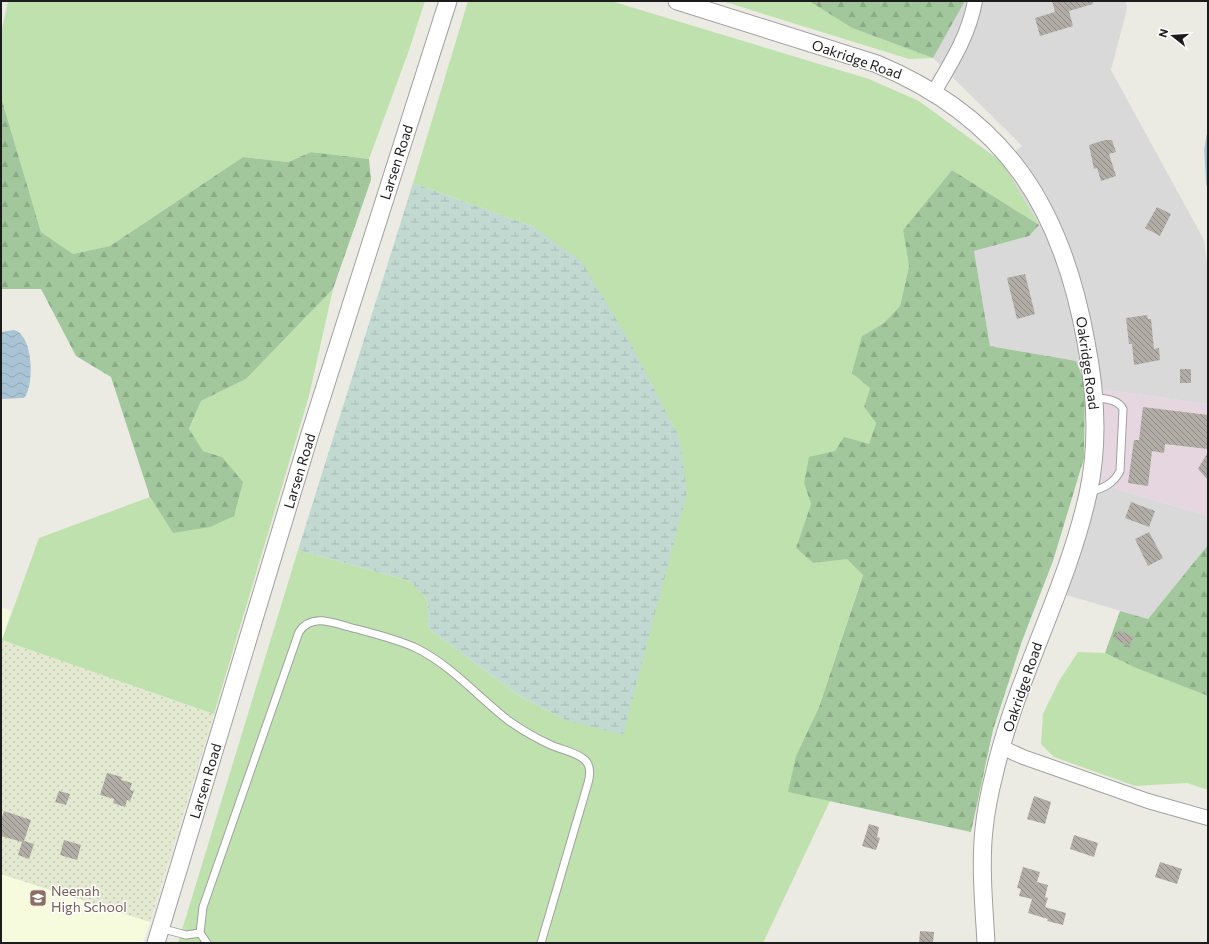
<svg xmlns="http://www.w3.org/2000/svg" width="1209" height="944" font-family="Commissioner,sans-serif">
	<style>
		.residential { fill: #dad9d9 }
		.industrial { fill: #e5d6e0 }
		.education { fill: #f6fbde }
		.farmland { fill: url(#farmland-dots) }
		.grass { fill: #bfe1ae }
		.forest { fill: url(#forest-firs) }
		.wetland { fill: url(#wetland-marsh) }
		.water { fill: url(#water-waves) }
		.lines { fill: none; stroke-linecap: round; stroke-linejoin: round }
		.stream { stroke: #a8c4d5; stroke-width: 3.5 }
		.building { fill: url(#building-back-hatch) }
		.service-casing { stroke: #a0a0a0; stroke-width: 9 }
		.minor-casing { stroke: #a0a0a0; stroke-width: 16 }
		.tertiary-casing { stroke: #a0a0a0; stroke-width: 19 }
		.service { stroke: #fff; stroke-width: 7 }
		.minor { stroke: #fff; stroke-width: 14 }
		.tertiary { stroke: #fff; stroke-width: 17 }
		.labels { text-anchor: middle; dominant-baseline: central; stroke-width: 3; stroke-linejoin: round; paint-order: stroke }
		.street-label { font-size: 14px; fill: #1c1c1c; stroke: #fff }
		.education-label { font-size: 14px; fill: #785e54; stroke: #fff; text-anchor: start }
	</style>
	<defs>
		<pattern id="farmland-dots" width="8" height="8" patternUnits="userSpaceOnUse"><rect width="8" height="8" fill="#e3e9d0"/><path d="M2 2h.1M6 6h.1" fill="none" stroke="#c2c7b2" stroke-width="1.8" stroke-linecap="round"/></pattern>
		<pattern id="forest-firs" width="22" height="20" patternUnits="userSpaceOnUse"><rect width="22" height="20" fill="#a2c79c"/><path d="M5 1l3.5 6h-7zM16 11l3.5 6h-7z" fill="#8baa86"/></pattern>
		<pattern id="wetland-marsh" width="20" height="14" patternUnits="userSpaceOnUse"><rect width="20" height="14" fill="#c2d9d2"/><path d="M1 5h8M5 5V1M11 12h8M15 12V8" fill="none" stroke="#a6bab4"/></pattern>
		<pattern id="water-waves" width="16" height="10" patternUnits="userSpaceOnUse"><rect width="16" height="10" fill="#a8c4d5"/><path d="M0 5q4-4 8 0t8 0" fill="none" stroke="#90a8b6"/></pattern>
		<pattern id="building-back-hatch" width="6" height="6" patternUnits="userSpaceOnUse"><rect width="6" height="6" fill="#b1ada6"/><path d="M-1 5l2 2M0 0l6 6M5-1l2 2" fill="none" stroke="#8f8c86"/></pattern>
	</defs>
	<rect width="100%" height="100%" fill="#ecebe3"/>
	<g class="residential">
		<path d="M965 1H1126L1127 9 1111 70 1204 240 1208 269V404L1100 389 1085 384 1075 361 990 346 974 251 1029 236 1002 162 1022 146 933 58Z"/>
		<path d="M1096 483 1208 516V545L1148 619 1063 594Z"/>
	</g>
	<path class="industrial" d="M1100 389 1208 404V516L1096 483Z"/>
	<g class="education">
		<path d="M1 607 11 611 1 643Z"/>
		<path d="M1 874 150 922 143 943H1Z"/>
	</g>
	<path class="farmland" d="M2 640 214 714 150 922 1 874Z"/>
	<g class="grass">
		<path d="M8 1H425L408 53 369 159 311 152 288 162 243 157 110 246 73 254 41 232 1 97V34Z"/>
		<path d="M468 1H611L869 79 919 101 1002 162 1039 225 952 170 903 230 909 266 900 306 884 323 862 336 870 388 864 407 876 423 869 444 835 451 804 483 811 504 796 548 813 563 847 558 863 574 819 707 796 756 789 792 830 801 763 943H178L298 550 410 581 427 599 429 629 521 697 566 720 534 227 413 183Z"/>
		<path d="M722 1H809L852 28 933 58 909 59Z"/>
		<path d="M333 289 309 396 214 714 2 640 39 538 150 497 173 533 222 457 203 451 189 430 201 401 246 379Z"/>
		<path d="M1078 652 1105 653 1136 668 1208 696V790L1187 783 1135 786 1054 757 1041 744 1043 714 1059 681Z"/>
	</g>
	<g class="forest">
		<path d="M809 1H965L933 58 852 28Z"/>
		<path d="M1 97 41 232 73 254 110 246 243 157 288 162 311 152 369 159 371 180 333 289 246 379 201 401 189 429 203 451 222 457 243 482 234 516 210 527 173 533 150 497 111 377 76 356 41 289H1Z"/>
		<path d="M952 170 1039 225 1029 236 974 251 990 346 1076 361 1085 384 1084 458 1053 561 1022 641 993 730 971 832 788 792 796 756 819 707 863 575 847 559 813 563 796 548 811 504 804 483 809 457 835 451 844 437 869 444 876 423 864 407 870 388 852 373 862 336 884 323 900 306 909 266 903 230Z"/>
		<path d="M1208 545V696L1136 668 1105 653 1120 611 1148 619Z"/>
	</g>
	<path class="wetland" d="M413 183 534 227 582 262 632 346 680 439 687 493 623 735 566 720 521 697 429 629 427 599 410 581 298 550Z"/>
	<path class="water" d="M14 330C33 334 35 385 24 398L1 399V332Z"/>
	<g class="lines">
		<path class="stream" d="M1208 136 1206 150 1208 185"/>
	</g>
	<g class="building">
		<path d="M1052 1H1093V4L1069 11 1073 26 1040 36 1035 18 1055 12Z"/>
		<path d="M1105 140H1112L1116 152 1109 154 1116 176 1101 181 1097 168 1094 169 1089 145Z"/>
		<path d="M1157 207 1171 214 1160 236 1145 228Z"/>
		<path d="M1025 274 1035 314 1017 319 1007 278Z"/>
		<path d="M1147 315 1148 319H1151L1154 349 1159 348 1160 360 1134 365 1132 344H1129L1126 318Z"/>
		<rect x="1180" y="369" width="11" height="14"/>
		<path d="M1143 407 1208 415V449L1165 444 1164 453 1152 451 1148 486 1128 483 1134 440H1139Z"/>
		<path d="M1208 452V480L1198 469Z"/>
		<path d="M1131 502 1155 511 1149 527 1125 518Z"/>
		<path d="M1149 532 1163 558 1148 566 1135 539Z"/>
		<path d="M1119 630 1134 637 1129 646 1114 639Z"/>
		<path d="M107 773 122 777 121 780 132 783 130 790 134 791 130 801 127 800 125 807 113 803 114 799 100 795Z"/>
		<path d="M59 791 70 794 66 805 55 802Z"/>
		<path d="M1034 796 1051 802 1045 824 1027 819Z"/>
		<path d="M4 811 31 820 24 841 34 844 29 859 18 855 22 842 1 836V820Z"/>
		<path d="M869 824 879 827 877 837 880 838 876 850 862 846Z"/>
		<path d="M1074 835 1098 843 1094 857 1070 849Z"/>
		<path d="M64 840 81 845 77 860 60 855Z"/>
		<path d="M1160 862 1182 869 1177 884 1155 877Z"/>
		<path d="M1023 867 1040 872 1037 882 1048 885 1045 897 1048 898 1045 907 1066 913 1063 925 1047 921 1048 919 1028 913 1032 899 1019 896 1021 889 1017 888Z"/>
		<path d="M920 931 934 932 933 943H919Z"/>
	</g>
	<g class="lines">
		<defs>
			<g id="service">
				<path d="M1088 493C1102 488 1113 485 1120 471L1123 409C1118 399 1104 399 1094 397"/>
				<path d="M160 928 186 935 200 933"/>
				<path d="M207 943 200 933 203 907 299 632C311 614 331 622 349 627 371 633 394 638 416 648 451 665 478 697 509 721 522 730 537 739 551 745 562 750 576 752 585 760 591 766 590 776 588 783L541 943"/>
			</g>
			<g id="minor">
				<path d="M934 92C951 63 969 35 975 1"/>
				<path d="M1001 747 1023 757 1148 801 1208 818"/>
			</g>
			<g id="tertiary">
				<path d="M677 1 877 64C1006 118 1062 208 1086 342 1096 392 1099 444 1088 494 1067 589 1017 676 995 771 990 790 986 810 984 829 980 866 984 906 986 943"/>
				<path d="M156 943 309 437 448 1"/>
			</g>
		</defs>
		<use href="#service" class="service-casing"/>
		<use href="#minor" class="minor-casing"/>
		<use href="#tertiary" class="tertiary-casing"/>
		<use href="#service" class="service"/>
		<use href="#minor" class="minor"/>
		<use href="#tertiary" class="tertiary"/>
	</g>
	<defs>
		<symbol id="school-square" viewBox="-11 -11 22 22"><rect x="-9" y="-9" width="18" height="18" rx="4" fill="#8d6e63" stroke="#fff"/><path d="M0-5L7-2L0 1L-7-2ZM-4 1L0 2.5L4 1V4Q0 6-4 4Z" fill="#fff"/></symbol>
	</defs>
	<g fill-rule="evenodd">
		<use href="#school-square" x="28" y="888" width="20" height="20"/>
	</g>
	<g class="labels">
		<g class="street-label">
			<text transform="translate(857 59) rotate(19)">Oakridge Road</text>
			<text transform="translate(396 162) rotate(-72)">Larsen Road</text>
			<text transform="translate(1088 363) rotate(82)">Oakridge Road</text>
			<text transform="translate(299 471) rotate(-73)">Larsen Road</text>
			<text transform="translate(1022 687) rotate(-71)">Oakridge Road</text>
			<text transform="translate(205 781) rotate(-73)">Larsen Road</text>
		</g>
		<g class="education-label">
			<text x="51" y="890">Neenah<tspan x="51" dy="16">High School</tspan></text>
		</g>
	</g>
	<rect width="1209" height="944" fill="none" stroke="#1c1c1c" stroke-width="4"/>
	<g transform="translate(1173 36) rotate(287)" stroke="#ffffff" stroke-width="3" paint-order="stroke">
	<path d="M0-3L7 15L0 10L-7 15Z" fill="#1c1c1c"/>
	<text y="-6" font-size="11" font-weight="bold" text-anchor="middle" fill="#1c1c1c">N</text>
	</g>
</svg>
